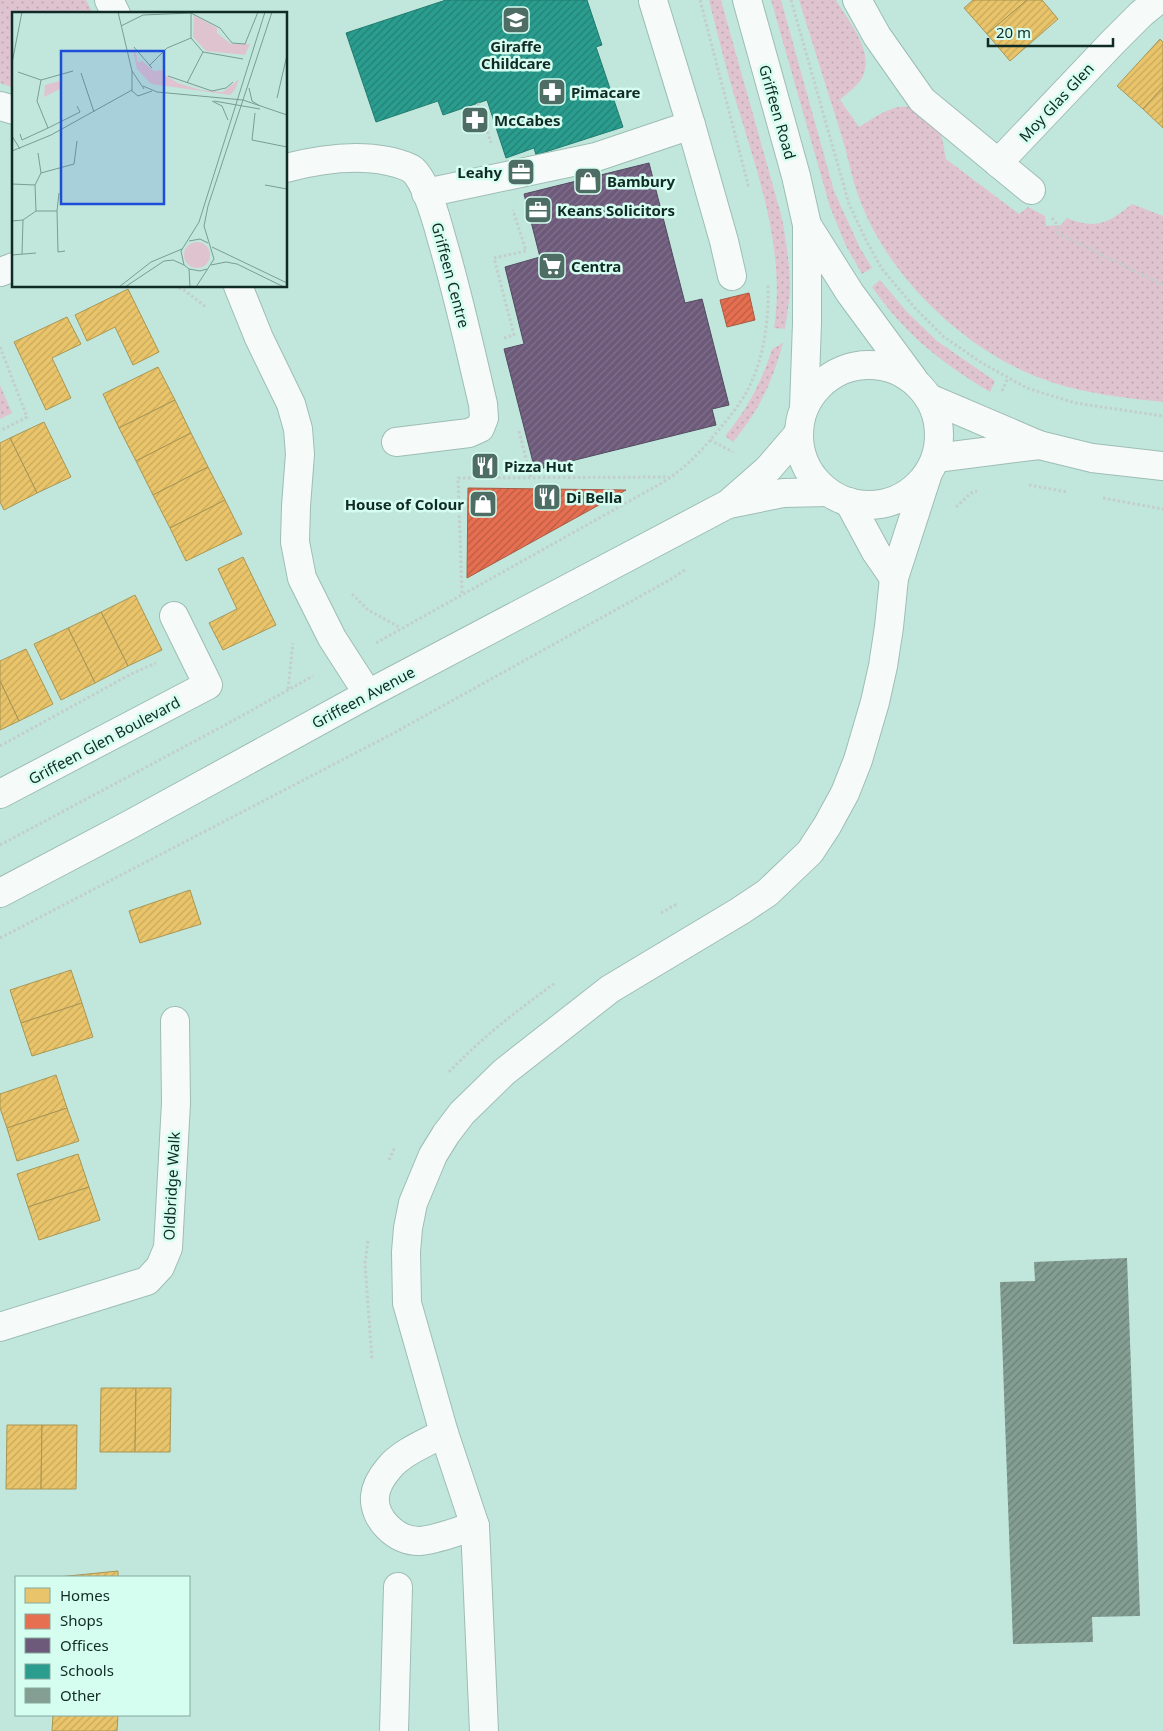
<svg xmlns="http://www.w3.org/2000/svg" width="1163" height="1731" font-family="'Noto Sans',sans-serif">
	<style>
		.grass { fill: url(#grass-dots) }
		.homes { fill: url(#homes-hatch); stroke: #a89655 }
		.shops { fill: url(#shops-hatch); stroke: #a65b44 }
		.offices { fill: url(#offices-hatch); stroke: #514b60 }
		.schools { fill: url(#schools-hatch); stroke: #227b6f }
		.building { fill: url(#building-hatch) }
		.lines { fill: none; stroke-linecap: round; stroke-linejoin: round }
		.minor-casing { stroke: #9ebdb4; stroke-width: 30 }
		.path { stroke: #c3cecb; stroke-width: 3; stroke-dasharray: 2.5 2.5; stroke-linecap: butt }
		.minor { stroke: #f6fbfa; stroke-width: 28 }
		.labels { text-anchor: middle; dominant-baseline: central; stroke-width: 5; stroke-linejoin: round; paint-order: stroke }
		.poi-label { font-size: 15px; font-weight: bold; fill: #102b24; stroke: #d5fdf0; text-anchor: start }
		.street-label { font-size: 15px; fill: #102b24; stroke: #d5fdf0 }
		.inset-road { fill: none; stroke: #7a9c92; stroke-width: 1 }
		.view { fill: #1d4ed8; fill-opacity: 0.15; stroke: #1d4ed8; stroke-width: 2.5 }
		.inset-edge { fill: none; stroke: #102b24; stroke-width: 2.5 }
	</style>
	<defs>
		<pattern id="grass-dots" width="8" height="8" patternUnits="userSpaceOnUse" patternTransform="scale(1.25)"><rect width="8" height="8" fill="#dfc4d0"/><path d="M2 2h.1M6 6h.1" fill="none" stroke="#bea9b2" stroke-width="1.8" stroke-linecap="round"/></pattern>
		<pattern id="homes-hatch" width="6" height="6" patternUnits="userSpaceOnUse" patternTransform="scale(1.25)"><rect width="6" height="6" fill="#e9c46a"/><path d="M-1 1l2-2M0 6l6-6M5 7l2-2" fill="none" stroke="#c7a95c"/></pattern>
		<pattern id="shops-hatch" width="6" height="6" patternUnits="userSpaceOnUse" patternTransform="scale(1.25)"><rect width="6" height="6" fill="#e76f51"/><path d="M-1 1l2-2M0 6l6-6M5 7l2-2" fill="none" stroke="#ba5b43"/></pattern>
		<pattern id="offices-hatch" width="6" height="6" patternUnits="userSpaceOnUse" patternTransform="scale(1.25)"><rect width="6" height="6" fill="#6d597a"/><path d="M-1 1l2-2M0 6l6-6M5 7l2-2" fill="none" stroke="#80728b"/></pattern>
		<pattern id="schools-hatch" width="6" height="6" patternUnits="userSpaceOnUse" patternTransform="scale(1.25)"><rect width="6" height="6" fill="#2a9d8f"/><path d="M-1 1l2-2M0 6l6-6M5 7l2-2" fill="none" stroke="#238075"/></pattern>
		<pattern id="building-hatch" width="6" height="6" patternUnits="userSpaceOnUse" patternTransform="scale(1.25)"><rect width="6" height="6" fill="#849e93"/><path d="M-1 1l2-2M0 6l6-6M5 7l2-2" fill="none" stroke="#6b8178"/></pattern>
	</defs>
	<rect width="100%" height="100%" fill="#c1e7dc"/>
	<g class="grass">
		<path d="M0 0H86L93 14H14V88L0 83Z"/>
		<path d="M709 0H721L782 218C786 241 790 265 790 289 789 303 787 316 785 329L774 328C786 249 757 171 734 95 725 64 717 32 709 0Z"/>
		<path d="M771 0H781L834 191 860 248 872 268 862 274 846 246 830 207Z"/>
		<path d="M799 0H836C849 23 878 54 860 81 855 88 846 94 840 100L859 127C876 117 898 99 918 110 926 115 933 122 940 128L946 159 1019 214 1028 207 1045 216 1046 226 1061 225 1067 218C1097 230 1108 223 1132 204L1163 216V402C1125 398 1088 394 1051 382 971 356 892 282 861 203 852 181 848 156 841 134 827 89 813 45 799 0Z"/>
		<path d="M880 280 908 313 937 341 995 381 990 392C940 362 906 335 872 287Z"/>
		<path d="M783 343C771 385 760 409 733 442L725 436C747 410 762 381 772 349Z"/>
		<path d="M0 385 12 413 0 419Z"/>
	</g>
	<g class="homes">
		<path d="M973 0H1027L987 34 964 8Z"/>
		<path d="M1027 0H1042L1058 19 1010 61 987 34Z"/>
		<path d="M1160 39 1163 42V87L1143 109 1117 86Z"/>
		<path d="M1163 87V128L1143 109Z"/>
		<path d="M128 289 159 352 133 365 115 327 87 341 75 315Z"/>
		<path d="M67 317 81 344 52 358 71 398 46 410 14 342Z"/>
		<path d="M158 367 175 400 119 428 103 394Z"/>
		<path d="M175 400 191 433 136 461 119 428Z"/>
		<path d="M44 422 71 477 37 493 10 438Z"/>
		<path d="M191 433 208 467 153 495 136 461Z"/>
		<path d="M10 438 37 493 4 510 0 502V443Z"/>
		<path d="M208 467 225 500 170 528 153 495Z"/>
		<path d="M225 500 242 534 186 561 170 528Z"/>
		<path d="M243 557 276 625 223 650 209 623 237 609 218 569Z"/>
		<path d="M135 595 162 650 128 666 101 612Z"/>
		<path d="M101 612 128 666 95 683 68 628Z"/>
		<path d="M68 628 95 683 61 700 34 644Z"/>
		<path d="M26 649 53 704 19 721 0 681V661Z"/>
		<path d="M0 681 19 721 0 730Z"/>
		<path d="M190 890 201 924 140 943 129 911Z"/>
		<path d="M71 970 82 1003 21 1023 10 990Z"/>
		<path d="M82 1003 93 1037 32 1056 21 1023Z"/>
		<path d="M56 1075 67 1108 7 1128 0 1108V1094Z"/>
		<path d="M67 1108 79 1141 17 1161 7 1128Z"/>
		<path d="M78 1154 89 1187 28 1207 17 1174Z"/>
		<path d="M89 1187 100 1220 39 1240 28 1207Z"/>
		<path d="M101 1388H136L135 1452H100Z"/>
		<path d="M136 1388H171L170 1452H135Z"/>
		<path d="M7 1425H42L41 1489H6Z"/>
		<path d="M42 1425H77L76 1489H41Z"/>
		<path d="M118 1571V1577H58Z"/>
		<path d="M53 1715H118L117 1731H52Z"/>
	</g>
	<g class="shops">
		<path d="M749 293 755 320 727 327 720 300Z"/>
		<path d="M468 488 626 490 467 578Z"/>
	</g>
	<path class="offices" d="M649 163 685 303 702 299 729 405 712 409 716 425 535 470 504 349 524 344 505 267 540 257 524 194Z"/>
	<path class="schools" d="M446 0H587L602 45 596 47 623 127 536 155 534 148 506 158 487 100 443 115 438 101 376 122 346 33Z"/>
	<path class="building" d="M1127 1258 1140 1616 1092 1617 1093 1642 1013 1644 1000 1282 1035 1281 1034 1262Z"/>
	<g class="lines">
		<defs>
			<g id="minor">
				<path d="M109 0 116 14"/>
				<path d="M747 0 796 176 807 225V323L804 408"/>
				<path d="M857 0 877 36 922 100 1031 190"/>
				<path d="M0 106 14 110"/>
				<path d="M691 125 724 241 732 276"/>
				<path d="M998 163 1112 43 1141 14 1158 0"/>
				<path d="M286 168C320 159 354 154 388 161 396 163 406 165 413 170 427 183 437 222 442 240 458 294 470 349 483 404L484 418 480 428 469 433 396 442"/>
				<path d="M426 193 596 157 691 125 653 1"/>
				<path d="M807 225 850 293 914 380"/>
				<path d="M0 272 14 267"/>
				<path d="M238 286 259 338 291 404 298 429 300 454 296 506 295 542 302 578 332 638 368 694"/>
				<circle cx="869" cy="435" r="70"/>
				<path d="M929 398 1039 445 1092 458 1163 466"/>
				<path d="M936 458 1039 445"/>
				<path d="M849 502 876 552 894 578"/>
				<path d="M729 504 783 493 828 492"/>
				<path d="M0 794 208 685 174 616"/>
				<path d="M0 893 131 824 368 694 728 504 768 469 799 433"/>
				<path d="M0 1327 147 1281 160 1267 168 1248 176 1103 175 1021"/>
				<path d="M444 1433C426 1443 402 1452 389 1468 383 1475 376 1486 375 1496 373 1519 396 1541 419 1541 437 1540 457 1531 475 1526"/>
				<path d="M394 1731 398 1587"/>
				<path d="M484 1731 475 1526 444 1433 407 1303 406 1252 408 1228 413 1203 433 1155 446 1134 462 1113 504 1072 610 989 740 911 767 893 810 852 827 826 845 793 858 760 875 702 883 666 889 627 894 578 927 476"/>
			</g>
		</defs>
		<use href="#minor" class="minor-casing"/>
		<g class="path">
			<path d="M700 0 749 188"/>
			<path d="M791 0 849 204 866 240 882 269 915 308 944 337 982 363 1027 388 1075 403 1163 416"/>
			<path d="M478 103 491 143"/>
			<path d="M1052 218 1056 223 1058 233 1163 285"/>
			<path d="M174 286 184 290 206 307"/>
			<path d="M504 338 514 335 494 258 526 251 513 210"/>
			<path d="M0 347 27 417 0 431"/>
			<path d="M1002 391 1008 378"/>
			<path d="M519 431 531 478"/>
			<path d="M710 440 733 452"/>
			<path d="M491 463 497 479"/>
			<path d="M1029 485 1067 492"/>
			<path d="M1103 498 1163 509"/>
			<path d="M956 507 971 493 977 491"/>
			<path d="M462 593 458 478 669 477"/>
			<path d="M352 594 368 610 401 628"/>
			<path d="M376 643 660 484C683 470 699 454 716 433 727 420 738 407 746 393 764 360 769 322 768 285"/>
			<path d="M288 689 293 643"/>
			<path d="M0 746 131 674 156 663"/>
			<path d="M0 845 227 724 313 676"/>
			<path d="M661 913 677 904"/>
			<path d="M0 938 392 734 673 578 686 569"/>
			<path d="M449 1072C481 1038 518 1010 555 983"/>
			<path d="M389 1160 395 1147"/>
			<path d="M368 1241 365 1263 372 1360"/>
		</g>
		<use href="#minor" class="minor"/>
	</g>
	<defs>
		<symbol id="school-square" viewBox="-11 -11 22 22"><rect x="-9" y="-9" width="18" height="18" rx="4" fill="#4e6d64" stroke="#d5fdf0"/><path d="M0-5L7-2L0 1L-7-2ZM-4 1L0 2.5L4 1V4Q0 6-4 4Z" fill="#fff"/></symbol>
		<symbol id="pharmacy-square" viewBox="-11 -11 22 22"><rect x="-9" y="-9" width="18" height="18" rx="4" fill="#4e6d64" stroke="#d5fdf0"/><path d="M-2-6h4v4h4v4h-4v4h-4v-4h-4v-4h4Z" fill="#fff"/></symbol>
		<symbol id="office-square" viewBox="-11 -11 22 22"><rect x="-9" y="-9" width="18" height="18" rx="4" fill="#4e6d64" stroke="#d5fdf0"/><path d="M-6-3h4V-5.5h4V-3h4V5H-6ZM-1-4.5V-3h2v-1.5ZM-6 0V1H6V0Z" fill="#fff"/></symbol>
		<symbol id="shop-square" viewBox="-11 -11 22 22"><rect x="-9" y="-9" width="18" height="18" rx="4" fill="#4e6d64" stroke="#d5fdf0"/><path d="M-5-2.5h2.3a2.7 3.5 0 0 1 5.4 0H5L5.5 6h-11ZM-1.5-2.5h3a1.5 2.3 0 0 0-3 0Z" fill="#fff"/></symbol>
		<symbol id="supermarket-square" viewBox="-11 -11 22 22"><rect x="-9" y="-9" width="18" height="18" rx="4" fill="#4e6d64" stroke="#d5fdf0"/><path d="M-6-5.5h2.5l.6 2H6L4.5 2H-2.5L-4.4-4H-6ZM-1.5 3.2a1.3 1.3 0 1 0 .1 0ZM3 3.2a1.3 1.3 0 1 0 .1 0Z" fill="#fff"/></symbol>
		<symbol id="restaurant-square" viewBox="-11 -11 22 22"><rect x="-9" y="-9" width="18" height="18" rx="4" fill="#4e6d64" stroke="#d5fdf0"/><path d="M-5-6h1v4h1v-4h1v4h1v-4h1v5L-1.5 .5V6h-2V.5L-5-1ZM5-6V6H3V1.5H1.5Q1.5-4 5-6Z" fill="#fff"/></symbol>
	</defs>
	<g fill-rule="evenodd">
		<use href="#school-square" x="500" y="4" width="32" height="32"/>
		<use href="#pharmacy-square" x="536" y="76" width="32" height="32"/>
		<use href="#pharmacy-square" x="459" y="104" width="32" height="32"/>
		<use href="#office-square" x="505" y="156" width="32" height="32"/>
		<use href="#shop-square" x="572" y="165" width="32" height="32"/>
		<use href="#office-square" x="522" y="194" width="32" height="32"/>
		<use href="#supermarket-square" x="536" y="250" width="32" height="32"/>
		<use href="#restaurant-square" x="469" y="450" width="32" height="32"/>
		<use href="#restaurant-square" x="531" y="481" width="32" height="32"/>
		<use href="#shop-square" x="467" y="488" width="32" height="32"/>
	</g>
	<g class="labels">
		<g class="poi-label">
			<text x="516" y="46" text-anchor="middle">Giraffe<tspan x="516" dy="17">Childcare</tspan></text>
			<text x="571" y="92">Pimacare</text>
			<text x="494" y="120">McCabes</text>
			<text x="502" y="172" text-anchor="end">Leahy</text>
			<text x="607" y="181">Bambury</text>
			<text x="557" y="210">Keans Solicitors</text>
			<text x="571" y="266">Centra</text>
			<text x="504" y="466">Pizza Hut</text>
			<text x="566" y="497">Di Bella</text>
			<text x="464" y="504" text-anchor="end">House of Colour</text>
		</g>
		<g class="street-label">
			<text transform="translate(1056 102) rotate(-47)">Moy Glas Glen</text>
			<text transform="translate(778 112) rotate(74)">Griffeen Road</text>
			<text transform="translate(451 275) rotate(75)">Griffeen Centre</text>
			<text transform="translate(363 697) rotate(-28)">Griffeen Avenue</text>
			<text transform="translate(104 740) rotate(-28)">Griffeen Glen Boulevard</text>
			<text transform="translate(171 1186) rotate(-87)">Oldbridge Walk</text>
		</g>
	</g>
	<g transform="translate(12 12)">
		<rect width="275" height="275" fill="#c1e7dc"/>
		<path d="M182 3 205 16V21L219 32H238L233 43 194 39 181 25ZM120 34 125 44V50L130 49 142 59 152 58 153 63 166 71 189 78 211 80 227 67 223 78 218 83 139 72 125 57ZM47 69 50 76 32 85 33 73ZM172 243a13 13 0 1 1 26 0a13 13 0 1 1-26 0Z" fill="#dfc4d0"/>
		<path class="inset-road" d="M106 0 120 59V79L126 84 140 79M179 1V26L191 40 231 47M109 14 131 3 179 1 208 16 220 31 233 32 246 0M122 35 140 56M0 51 10 0M137 54 155 36 179 26M120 59 132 77M6 60 29 68M69 61 82 100M156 64 200 79 214 76 221 70M175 71 191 40M131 74 145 80 231 88 275 103M237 76 240 89 248 94M265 86 275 43M200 89 210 94 216 108M202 89 248 97M243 101 240 128 275 135M36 116 25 89 29 68 61 59M8 122 10 128 36 116 68 100 65 94M0 124 8 137M0 139 39 123 120 78M29 161 62 152 65 129M0 172 23 173M23 173 29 161 26 141M253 173 275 177M24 199H45L47 181M45 199 46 240 53 239M0 209 11 208 24 199 23 173M177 229 188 227 196 231M200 235 275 271M10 242 11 208M0 243 24 241M199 253 214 250 225 252 272 275M177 257 178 275M195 257 188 259 177 257 172 253 169 239 187 210 253 0M107 275 139 250 170 237M113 275 152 249 161 248 172 253M184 275 202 247 192 214 196 194 260 0"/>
		<path class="view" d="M49 39H152V192H49Z"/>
		<rect width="275" height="275" class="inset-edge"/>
	</g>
	<rect x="15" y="1576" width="175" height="140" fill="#d5fdf0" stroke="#86a99e"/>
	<rect x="25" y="1588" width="25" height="15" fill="#e9c46a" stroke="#86a99e"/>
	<text x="60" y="1601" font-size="15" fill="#102b24">Homes</text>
	<rect x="25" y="1614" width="25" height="15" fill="#e76f51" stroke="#86a99e"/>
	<text x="60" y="1626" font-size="15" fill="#102b24">Shops</text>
	<rect x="25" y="1638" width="25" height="15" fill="#6d597a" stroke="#86a99e"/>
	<text x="60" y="1651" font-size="15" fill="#102b24">Offices</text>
	<rect x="25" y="1664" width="25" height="15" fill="#2a9d8f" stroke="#86a99e"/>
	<text x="60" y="1676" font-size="15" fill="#102b24">Schools</text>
	<rect x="25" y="1688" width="25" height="15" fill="#849e93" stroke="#86a99e"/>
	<text x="60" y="1701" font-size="15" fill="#102b24">Other</text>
	<path d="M988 38v8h125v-8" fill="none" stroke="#102b24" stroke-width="2.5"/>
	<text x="996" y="38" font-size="15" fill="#102b24" stroke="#d5fdf0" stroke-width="4" paint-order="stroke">20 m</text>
</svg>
